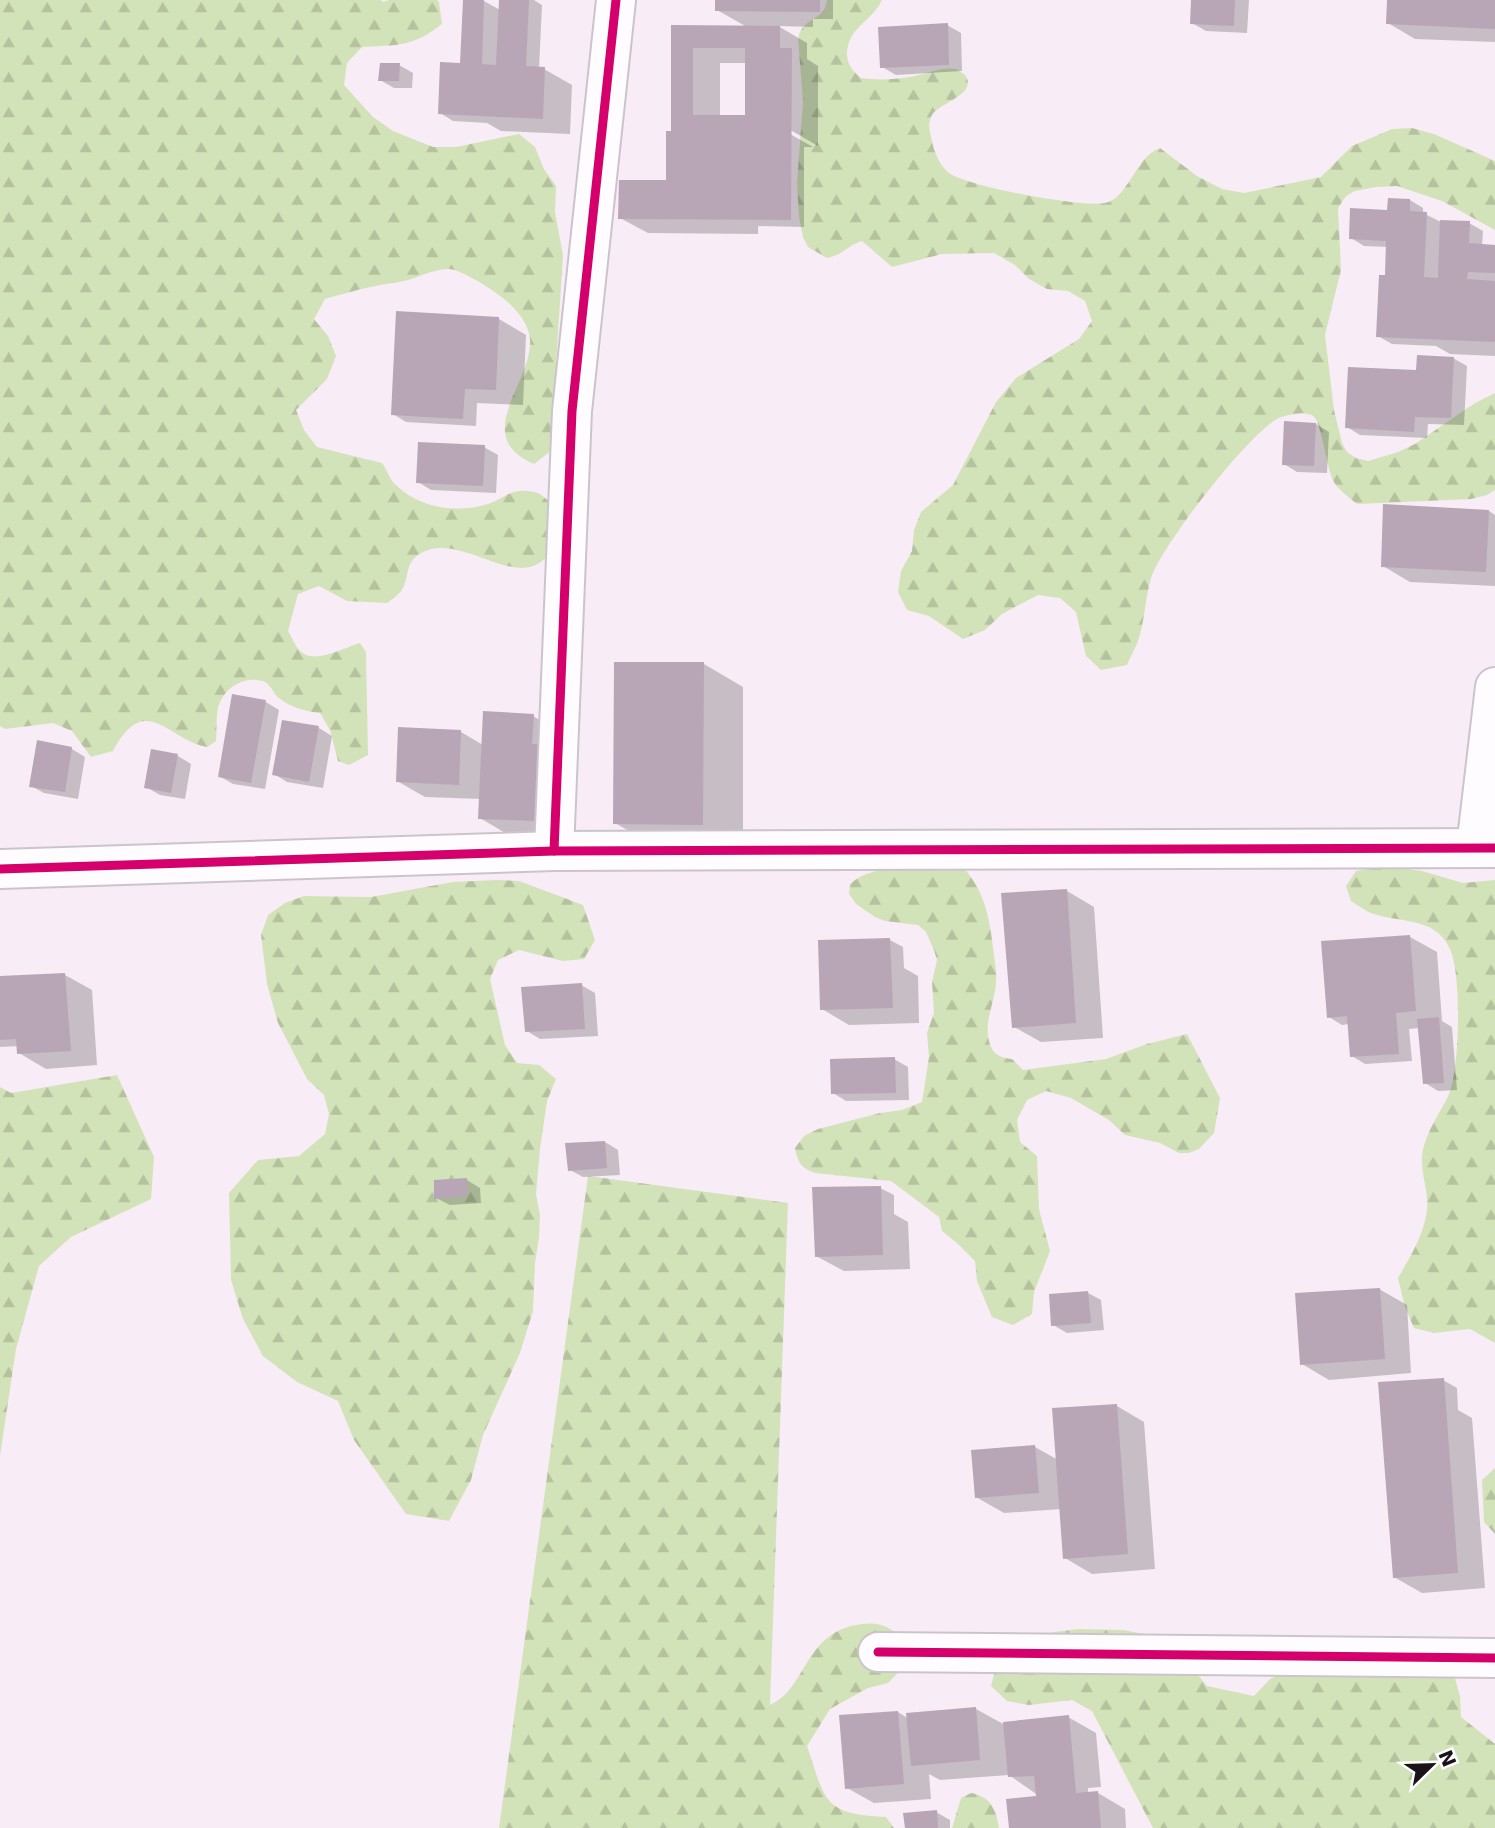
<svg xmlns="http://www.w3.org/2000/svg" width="1495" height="1828" font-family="'DejaVu Sans',sans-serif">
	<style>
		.forest { fill: url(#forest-firs) }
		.shadow { fill: #0003; fill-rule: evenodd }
		.building { fill: #b8a6b7; fill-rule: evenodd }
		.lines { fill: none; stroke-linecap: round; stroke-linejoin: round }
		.street-casing { stroke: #ccc4cc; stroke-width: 42 }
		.street { stroke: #fefcfe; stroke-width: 38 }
		.cycleway-casing { stroke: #fff; stroke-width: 13 }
		.cycleway { stroke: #d6006c; stroke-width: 9 }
	</style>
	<defs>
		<pattern id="forest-firs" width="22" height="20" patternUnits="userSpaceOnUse" patternTransform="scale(1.75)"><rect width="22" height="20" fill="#d3e3b9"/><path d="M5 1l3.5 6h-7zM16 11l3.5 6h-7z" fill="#b5c29e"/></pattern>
	</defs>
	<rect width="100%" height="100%" fill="#f8edf7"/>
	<g class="forest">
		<path d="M0 0H381L383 2 389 0H437L439 2 442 24C413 47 398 45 362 47L347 63 344 85 373 117 393 131 433 147H456L519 134 535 147 544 169 556 186 555 212 563 255 556 365 559 410 552 450 534 464C469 436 533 383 530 339 528 320 511 303 496 293 487 286 459 269 449 269 434 269 422 276 408 280 396 283 383 284 371 287 355 290 340 295 325 299L314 319 328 336 336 356 327 379 296 410 304 430 317 447 382 463C386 468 389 477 393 482 417 508 456 514 488 504 507 497 512 487 534 492 542 493 549 502 555 508V548C550 553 545 560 539 563 510 583 458 534 423 552 404 562 410 574 403 588 400 594 392 599 387 603L347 601 319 586 298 594 288 631C292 637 295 646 300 651 315 665 343 648 360 643L366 652 368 755 349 765 338 761 330 730 320 713C305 711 291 708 279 698 273 694 272 686 265 682 245 674 223 688 218 708 216 718 217 730 216 741L207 747C167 740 146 690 113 751L91 757 72 731 53 723 5 729 0 726Z"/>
		<path d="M827 0H882C872 22 847 27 847 55 848 66 853 71 861 78 876 80 893 80 909 77 923 75 942 66 956 69 957 69 964 74 965 75 979 94 939 103 932 115 927 124 930 132 932 141 934 152 940 166 949 173 969 187 1083 208 1105 203 1129 198 1134 158 1160 148L1197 176 1222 189 1244 193 1321 177 1352 146 1392 129 1412 128 1434 134 1495 161V230L1442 201 1397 186 1376 187 1355 191 1346 196 1338 208 1341 270 1325 335 1334 410 1342 443 1347 452 1356 458 1368 461 1398 452 1415 444 1475 403 1495 393V490L1487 495 1471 499 1357 504C1349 497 1339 491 1334 482 1326 468 1322 422 1313 416 1305 410 1285 415 1277 419 1247 436 1162 545 1151 578 1145 598 1145 621 1138 641 1135 649 1130 657 1127 665L1101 670 1086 656 1076 612 1060 598 1038 595 1002 614 985 630 963 639 929 616 907 610 898 592 901 571 912 551 914 530 921 512 953 485 996 402 1016 378 1079 339 1092 321 1085 301 1068 291 1047 289 1029 279 1015 265 994 253 942 254 892 267 862 241C848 245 843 255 827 258L808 247 803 237 799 217 797 183 803 101 798 39C802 16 825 22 827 0Z"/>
		<path d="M962 866C986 892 990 921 994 955 995 964 997 974 996 982 995 1003 984 1020 989 1041 992 1054 1000 1058 1012 1059L1023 1070 1106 1059 1147 1044 1187 1034 1220 1098 1214 1133 1199 1149 1189 1153H1179L1160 1143 1125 1135 1109 1120 1071 1098 1046 1091 1027 1100 1017 1120 1020 1142 1037 1156 1039 1209 1050 1251 1034 1292 1032 1314 1013 1325 992 1317 977 1281 975 1261 958 1244 942 1231 939 1217 891 1181 815 1173C801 1168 798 1163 795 1148L804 1136 818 1129 880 1113 902 1110 922 1102 929 1057 927 1033 934 1013 932 982 937 960 934 950 926 932 918 925 885 921 875 917 856 904 849 894 850 884C876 861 928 867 962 866Z"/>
		<path d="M1380 866 1422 871 1463 883 1495 880V1343L1470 1329 1434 1333 1414 1328 1405 1307 1398 1278C1410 1257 1424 1235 1427 1210 1429 1193 1421 1175 1422 1157 1424 1134 1440 1114 1449 1094 1460 1069 1462 970 1449 947 1434 917 1401 923 1374 914 1366 912 1358 905 1351 901L1346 886 1356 871Z"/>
		<path d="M497 880 519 881 583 905 595 940 584 959 563 961 519 950 498 960 490 979 505 1045 517 1063 539 1065 556 1079 547 1101 540 1149 536 1194 540 1215 539 1238 535 1263 533 1311 520 1353 483 1435 471 1480 449 1521 406 1514 354 1440 338 1401 297 1382 263 1356 243 1319 231 1280 229 1193 258 1160 299 1156 325 1134 329 1114 324 1095 307 1079 278 1023 267 984 261 935 268 915 285 903 304 896 371 897 453 882Z"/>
		<path d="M117 1075 154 1157 151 1199 71 1237 39 1266 16 1349 0 1456V1087L11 1093Z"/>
		<path d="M588 1176 788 1203 770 1705C808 1688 803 1632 861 1624 884 1621 893 1629 908 1645L904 1667 888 1683 868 1688 830 1709 807 1746C826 1801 822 1814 886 1817L894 1828H499Z"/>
		<path d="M1495 1468V1534L1484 1522 1482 1480Z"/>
		<path d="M1078 1629 1124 1630 1168 1639 1207 1686 1254 1696 1270 1679 1290 1670 1454 1675 1460 1696 1461 1717 1495 1744V1828H1153L1092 1711 1072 1700 1029 1705 1007 1701 991 1686 997 1663 1014 1651 1054 1632Z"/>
		<path d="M971 1793C991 1797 996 1809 999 1828H952L961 1798Z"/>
	</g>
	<g class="shadow">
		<path d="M465 0 484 1 500 10 501 0H534L542 5 539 69H544L572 85 570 134 501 131 487 123 453 121 440 113 462 65Z"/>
		<path d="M717 0H833V19H813V27L778 26 807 43V59L818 66V146L785 127 783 130 813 147H804V227L758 226V234L648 233 620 218 668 182 673 133V26L747 27 717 10ZM720 63H747L746 116H720Z"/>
		<path d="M1193 0H1249L1247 33 1206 31 1192 23Z"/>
		<path d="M1389 0H1495V42L1415 39 1388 23Z"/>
		<path d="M947 25 961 33 962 71 896 75 882 67Z"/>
		<path d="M399 65 413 73 412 88H394L380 80Z"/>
		<path d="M1410 200 1423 208V213L1441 222 1469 223 1483 231 1482 246 1495 247V356L1450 354 1436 346 1392 344 1378 336 1387 277 1388 247 1364 246 1351 238Z"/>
		<path d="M499 319 526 335 523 405 477 403 476 426 406 422 393 414Z"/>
		<path d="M1453 358 1467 366 1464 425 1428 424 1427 438 1360 435 1347 427 1418 372Z"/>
		<path d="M1316 424 1329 432 1327 473 1297 472 1284 464Z"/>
		<path d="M484 447 498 455 496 493 431 490 418 482Z"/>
		<path d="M1489 511 1495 515V586L1410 582 1383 566Z"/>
		<path d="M704 664 743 687V847L655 846 615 823Z"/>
		<path d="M233 696 266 702 279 710 265 789 233 784 219 776Z"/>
		<path d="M533 716 546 724 562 836 507 834 480 818 481 799 425 797 397 781 461 732 483 745Z"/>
		<path d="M319 728 332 736 323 788 287 782 274 774Z"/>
		<path d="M38 742 72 749 85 757 78 799 44 793 31 786Z"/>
		<path d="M178 756 191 764 185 799 160 795 146 787Z"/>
		<path d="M1067 891 1094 907 1103 1038 1041 1042 1014 1027Z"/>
		<path d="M1410 937 1437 952 1442 1021 1452 1027 1457 1090 1438 1091 1425 1083 1420 1028 1409 1029 1412 1061 1365 1064 1352 1056 1349 1024 1342 1025 1329 1017Z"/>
		<path d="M890 940 903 947 904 968 918 976 919 1023 849 1025 822 1009Z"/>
		<path d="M65 975 92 990 97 1065 46 1069 19 1053V1046L0 1047V978Z"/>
		<path d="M581 985 595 993 598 1036 540 1039 527 1031Z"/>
		<path d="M894 1059 908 1067 909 1100 846 1101 833 1093Z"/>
		<path d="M605 1142 618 1150 620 1175 583 1177 570 1170Z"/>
		<path d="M467 1180 480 1188 481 1203 450 1205 436 1198Z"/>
		<path d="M880 1188 894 1195V1214L908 1222 910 1269 844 1271 816 1256Z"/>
		<path d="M1379 1289 1407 1305 1411 1373 1329 1380 1302 1364Z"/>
		<path d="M1088 1293 1101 1300 1104 1330 1067 1333 1053 1325Z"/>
		<path d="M1443 1380 1457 1388 1458 1410 1472 1418 1485 1588 1422 1593 1394 1577Z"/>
		<path d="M1117 1406 1144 1422 1155 1569 1092 1574 1065 1558 1061 1509 1004 1513 976 1497 1035 1447 1058 1460Z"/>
		<path d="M976 1709 1005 1725 1068 1717 1096 1733 1101 1787 1088 1788V1794L1098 1793 1125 1809 1126 1828H1011L1042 1798 1009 1775 940 1780 929 1774 931 1799 874 1803 847 1788 898 1712 909 1719Z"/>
		<path d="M936 1812 950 1820V1828H906Z"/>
	</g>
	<g class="building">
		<path d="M463 0H484L482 64 496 65 499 0H529L526 66 545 67 543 119 438 114 440 62 460 63Z"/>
		<path d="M715 0H820V12L715 11Z"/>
		<path d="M1191 0H1235L1234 26 1190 24Z"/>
		<path d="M1387 0H1495V29L1386 24Z"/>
		<path d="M948 23 949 65 880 68 878 27Z"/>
		<path d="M671 25 780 26V48H792L791 220 618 219 619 180H666V131H671ZM693 48H745V115H693Z"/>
		<path d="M380 63H400L399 81H378Z"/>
		<path d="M1388 198 1410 199V211L1427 212 1424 277 1438 278 1440 220 1470 221 1469 243 1495 245V273L1468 272 1467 279 1495 281V342L1376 337 1379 275H1385L1386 241 1349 239 1350 208 1387 210Z"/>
		<path d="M396 311 499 317 496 390 465 389 463 419 391 415Z"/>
		<path d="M1417 355 1454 357 1451 418 1415 417 1414 432 1345 428 1348 367 1416 370Z"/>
		<path d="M1284 421 1316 423 1314 466 1282 465Z"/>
		<path d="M418 442 485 445 483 486 416 483Z"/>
		<path d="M1383 504 1489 510 1486 572 1381 567Z"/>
		<path d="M614 662H704L703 825 613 824Z"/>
		<path d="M232 694 266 700 251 783 218 777Z"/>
		<path d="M483 711 534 714 532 744H539L535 821 478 819Z"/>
		<path d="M282 720 319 726 309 782 272 775Z"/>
		<path d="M398 727 461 730 459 785 396 782Z"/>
		<path d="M37 740 72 747 65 792 29 787Z"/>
		<path d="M151 749 178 754 171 793 144 788Z"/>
		<path d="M1067 889 1076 1023 1012 1028 1001 893Z"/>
		<path d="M1410 935 1416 1011 1396 1013 1399 1054 1350 1057 1347 1016 1327 1018 1321 941Z"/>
		<path d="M890 938 893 1008 820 1010 818 940Z"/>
		<path d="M65 973 71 1051 17 1054 16 1039 0 1040V976Z"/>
		<path d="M582 983 585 1029 525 1032 521 987Z"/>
		<path d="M1439 1017 1444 1083 1423 1084 1417 1019Z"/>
		<path d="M895 1057 896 1093 831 1094 830 1059Z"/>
		<path d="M605 1141 607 1168 568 1171 565 1143Z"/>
		<path d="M467 1178 468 1196 434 1199V1180Z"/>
		<path d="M881 1186 883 1255 815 1257 812 1187Z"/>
		<path d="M1380 1288 1385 1359 1300 1365 1295 1293Z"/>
		<path d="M1088 1291 1091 1323 1051 1326 1049 1294Z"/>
		<path d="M1444 1378 1458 1573 1393 1578 1378 1382Z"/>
		<path d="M1117 1404 1128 1554 1063 1559 1052 1408Z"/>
		<path d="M1035 1445 1039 1493 975 1498 971 1450Z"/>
		<path d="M976 1707 980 1760 911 1766 906 1713Z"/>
		<path d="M898 1711 904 1784 845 1789 839 1715Z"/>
		<path d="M1069 1715 1076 1793 1098 1791 1101 1828H1009L1006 1799 1036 1796 1034 1776 1008 1777 1003 1722Z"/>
		<path d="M937 1810 938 1828H905L903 1813Z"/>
	</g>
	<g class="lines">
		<defs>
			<g id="street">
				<path d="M1476 848 1495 687"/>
				<path d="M554 851 572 411 616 0"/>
				<path d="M0 869 554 851 1495 848"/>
				<path d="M878 1652 1495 1658"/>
			</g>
		</defs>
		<use href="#street" class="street-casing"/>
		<use href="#street" class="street"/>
		<defs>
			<g id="cycleway">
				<path d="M554 851 572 411 616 0"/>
				<path d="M0 869 554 851 1495 848"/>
				<path d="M878 1652 1495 1658"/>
			</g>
		</defs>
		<use href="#cycleway" class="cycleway-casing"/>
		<use href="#cycleway" class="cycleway"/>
	</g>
	<g transform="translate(1432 1765) rotate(67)" stroke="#ffffff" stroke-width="5" paint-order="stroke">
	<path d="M0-5L12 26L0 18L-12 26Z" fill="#1a131a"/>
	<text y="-10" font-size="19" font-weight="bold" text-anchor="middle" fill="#1a131a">N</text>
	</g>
</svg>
